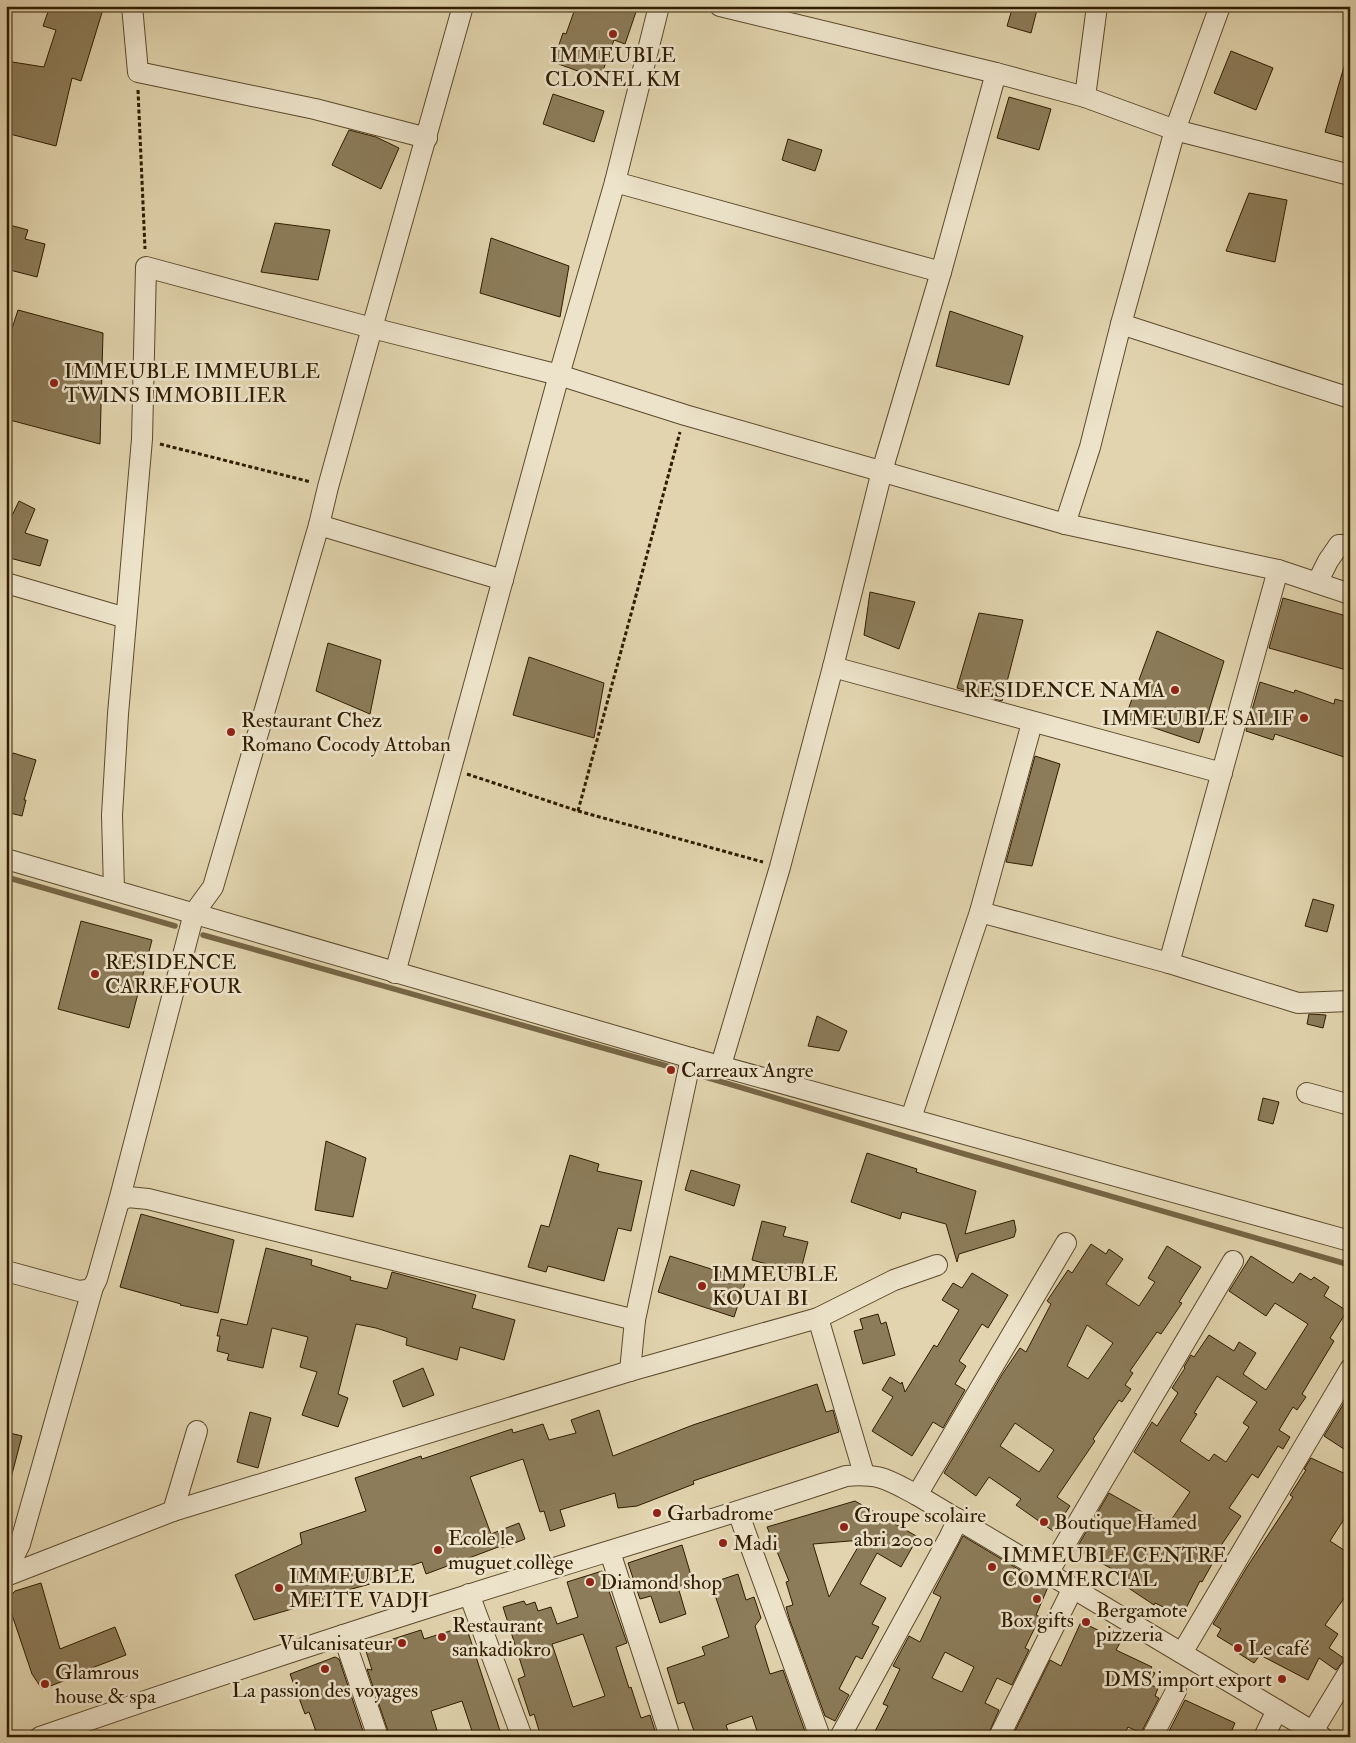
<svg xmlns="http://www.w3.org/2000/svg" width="1356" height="1743" font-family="'IM FELL Double Pica',serif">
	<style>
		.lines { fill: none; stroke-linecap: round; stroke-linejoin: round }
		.stream { stroke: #766545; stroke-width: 5.5 }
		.building { fill: #8c7c5a; stroke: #301c00; fill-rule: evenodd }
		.minor-casing { stroke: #5c4a2c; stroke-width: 22 }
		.path { stroke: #301c00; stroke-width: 3; stroke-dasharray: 4 2.5; stroke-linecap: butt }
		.minor { stroke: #ece3ca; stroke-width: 20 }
		.poi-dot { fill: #8f2418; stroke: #ece3ca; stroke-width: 2 }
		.labels { text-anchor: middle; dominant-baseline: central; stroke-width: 5; stroke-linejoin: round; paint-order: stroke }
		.poi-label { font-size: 21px; fill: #301c00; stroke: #ece3ca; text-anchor: start }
	</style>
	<rect width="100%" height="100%" fill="#e1d4ae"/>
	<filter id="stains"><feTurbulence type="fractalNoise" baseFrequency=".004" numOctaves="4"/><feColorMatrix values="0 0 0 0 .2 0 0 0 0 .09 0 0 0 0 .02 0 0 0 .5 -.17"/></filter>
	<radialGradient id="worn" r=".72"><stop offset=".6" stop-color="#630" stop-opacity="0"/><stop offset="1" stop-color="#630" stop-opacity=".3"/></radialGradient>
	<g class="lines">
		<g class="stream">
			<path d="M6 877 175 926"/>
			<path d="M203 935 674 1068"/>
			<path d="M702 1076 961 1153 1350 1265"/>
		</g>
	</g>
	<g class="building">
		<path d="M50 6H104L81 81 72 78 56 146 6 133V61L44 67 56 30 43 26Z"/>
		<path d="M576 6H638L625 44 614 40 600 79 553 62 563 33 566 34Z"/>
		<path d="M1013 6H1038L1031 33 1007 26Z"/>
		<path d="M1231 51 1273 68 1256 110 1214 93Z"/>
		<path d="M1346 60H1350V139L1325 132Z"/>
		<path d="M553 94 604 111 594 142 543 124Z"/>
		<path d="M1009 97 1051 109 1039 150 997 138Z"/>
		<path d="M349 130 376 137 399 148 381 189 332 165Z"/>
		<path d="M788 139 822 150 815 171 782 160Z"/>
		<path d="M1249 193 1287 200 1275 262 1226 251Z"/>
		<path d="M275 223 330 230 318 280 261 272Z"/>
		<path d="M6 224 28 230 25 239 45 244 37 277 6 269Z"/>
		<path d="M491 238 569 266 560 317 480 293Z"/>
		<path d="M18 310 103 333 100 444 6 419V347Z"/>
		<path d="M950 311 1023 336 1009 385 936 366Z"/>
		<path d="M19 501 35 509 25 533 48 540 40 566 6 557V528Z"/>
		<path d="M870 592 915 602 899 649 864 635Z"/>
		<path d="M1283 598 1350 617V671L1269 648Z"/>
		<path d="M979 613 1023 620 1002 701 957 688Z"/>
		<path d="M1157 631 1224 661 1199 743 1125 718Z"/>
		<path d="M328 643 381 660 370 714 316 691Z"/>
		<path d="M529 657 604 683 594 738 513 715Z"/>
		<path d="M1260 682 1294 693 1295 690 1334 704 1335 699 1350 703V738L1344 757 1275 734 1273 740 1246 731Z"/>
		<path d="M13 753 36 760 24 800H26L22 816 6 812V775Z"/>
		<path d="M1035 756 1060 764 1032 866 1006 862Z"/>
		<path d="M1313 899 1334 905 1327 932 1305 926Z"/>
		<path d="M81 921 152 940 129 1028 58 1009Z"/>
		<path d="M1309 1014 1326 1015 1323 1028 1307 1024Z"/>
		<path d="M817 1016 847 1031 839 1051 808 1046Z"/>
		<path d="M1263 1098 1279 1102 1273 1124 1258 1120Z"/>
		<path d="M326 1141 366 1158 353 1217 315 1210Z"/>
		<path d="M867 1153 917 1169 916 1172 976 1191 965 1234 1014 1220 1016 1230 1014 1237 959 1254 957 1262 946 1224 902 1212 900 1219 851 1202Z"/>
		<path d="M570 1155 599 1164 597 1171 642 1181 631 1231 618 1228 604 1281 548 1266 546 1272 528 1267 541 1225 549 1227Z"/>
		<path d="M691 1170 740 1185 734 1206 685 1190Z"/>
		<path d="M141 1214 234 1240 218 1313 180 1305 181 1304 120 1287Z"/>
		<path d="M762 1221 786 1227 783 1236 808 1242 800 1273 752 1260Z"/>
		<path d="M1091 1244 1106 1254 1109 1249 1123 1259 1106 1284 1139 1306 1155 1282 1148 1278 1167 1246 1201 1267 1179 1302 1182 1303 1161 1334 1157 1332 1130 1371 1133 1373 1125 1385 1131 1389 1122 1402 1119 1400 1093 1439 1095 1441 1057 1497 1070 1506 1053 1531 1016 1505 1021 1499 989 1477 976 1496 944 1473 1003 1373 1020 1348 1026 1352 1051 1304 1047 1301 1068 1270 1072 1273ZM1087 1325 1113 1343 1088 1379 1067 1366ZM1015 1423 1054 1450 1039 1472 1000 1446Z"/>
		<path d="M266 1248 312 1260 311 1265 351 1277 350 1280 387 1289 392 1272 476 1295 472 1308 515 1320 504 1360 460 1347 457 1360 406 1345 407 1338 376 1328 356 1324 338 1394 348 1398 338 1427 302 1415 317 1372 300 1367 308 1337 272 1328 263 1368 227 1360 229 1354 217 1351 220 1336H217L221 1319 247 1325Z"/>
		<path d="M670 1256 746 1280 734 1317 658 1292Z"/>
		<path d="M1251 1256 1293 1283 1300 1273 1311 1280 1314 1277 1329 1287 1324 1296 1347 1311 1330 1338 1334 1341 1302 1394 1306 1397 1297 1410 1293 1407 1279 1430 1290 1437 1283 1449 1278 1446 1258 1478 1252 1474 1229 1508 1241 1516 1220 1547 1221 1548 1202 1582 1200 1581 1182 1616 1155 1603 1154 1605 1127 1587 1132 1580 1076 1549 1109 1493 1167 1526 1190 1492 1134 1452 1152 1422 1157 1426 1178 1393 1172 1388 1185 1368 1184 1367 1191 1355 1194 1357 1209 1335 1234 1351 1239 1342 1256 1353 1243 1374 1266 1390 1308 1324 1275 1303 1266 1316 1229 1291ZM1217 1376 1257 1402 1243 1423 1249 1427 1226 1462 1214 1454 1209 1461 1180 1441 1197 1414 1194 1413Z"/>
		<path d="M972 1273 1008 1295 988 1328 982 1324 959 1361 966 1366 955 1384 965 1390 943 1428 933 1422 912 1456 872 1431 893 1397 882 1390 890 1377 901 1384 902 1382 905 1392 934 1345 937 1347 959 1310 942 1300 953 1283 962 1288Z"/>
		<path d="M878 1314 881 1324 886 1322 895 1355 863 1364 854 1331 863 1329 860 1319Z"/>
		<path d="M423 1368 434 1395 403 1407 393 1381Z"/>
		<path d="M817 1384 826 1412 833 1410 839 1432 693 1481 694 1484 637 1506 618 1508 615 1493 560 1510 565 1526 550 1531 544 1511 540 1512 523 1459 470 1477 491 1534 519 1523 525 1539 502 1548 501 1546 426 1574 422 1562 384 1575 385 1580 322 1597 323 1600 254 1620 235 1575 302 1544 300 1533 366 1511 355 1478 421 1456 422 1459 512 1429 513 1433 543 1424 549 1440 576 1433 571 1420 599 1410 613 1456 693 1425Z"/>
		<path d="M1350 1393V1453L1324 1436Z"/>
		<path d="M250 1412 271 1418 258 1468 237 1462Z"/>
		<path d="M6 1432 22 1436 11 1478 6 1477Z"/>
		<path d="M1311 1458 1350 1476V1510L1330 1541 1350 1554V1590L1325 1625 1338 1634 1329 1648 1345 1659 1336 1670 1319 1658 1308 1680 1260 1655 1254 1663 1238 1653 1240 1650 1217 1636 1221 1629 1213 1624 1247 1567 1293 1497 1290 1495 1306 1470 1304 1469Z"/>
		<path d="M855 1501 918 1537 901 1567 877 1553 860 1584 886 1598 872 1624 879 1627 862 1659 856 1656 839 1689 849 1695 835 1721 825 1716 790 1621 786 1607 793 1605 786 1582 789 1581 767 1527ZM862 1540 829 1597 813 1544Z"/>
		<path d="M963 1536 1048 1587 1036 1615 1040 1617 1025 1648 1029 1650 1012 1685 997 1678 985 1703 999 1710 987 1737H872L888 1706 883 1704 900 1669 893 1666 909 1636 920 1642 941 1597 933 1593ZM945 1652 974 1667 962 1692 932 1678Z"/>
		<path d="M682 1545 693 1582 678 1587 686 1614 660 1623 651 1596 640 1599 628 1563Z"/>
		<path d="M602 1571 627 1643 616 1647 629 1688 631 1687 641 1718 650 1715 657 1737H541L534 1714 530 1716 518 1679 525 1676 503 1607 524 1601 526 1605 535 1602 538 1611 551 1607 557 1624 578 1617 567 1582ZM583 1634 605 1696 573 1707 552 1644Z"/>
		<path d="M738 1574 746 1600 754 1597 761 1618 755 1626 770 1674 783 1670 807 1737H759L752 1716 726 1725 730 1737H696L684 1702 678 1704 667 1668 705 1655 702 1647 729 1637 711 1583Z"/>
		<path d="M41 1583 60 1649 115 1627 126 1655 68 1677 69 1679 42 1689 32 1674 7 1600 15 1591Z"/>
		<path d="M1081 1622 1121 1641 1116 1650 1152 1667 1150 1670 1155 1673 1149 1684 1158 1688 1155 1696 1159 1698 1141 1733 1128 1727 1123 1737H1012L1050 1660 1061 1666Z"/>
		<path d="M466 1626 502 1737H474L462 1701 431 1711 439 1737H390L367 1669 372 1670 365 1648 421 1630 424 1639Z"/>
		<path d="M335 1657 339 1659 365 1737H318L309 1712 305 1714 290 1674Z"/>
		<path d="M1185 1700 1235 1723 1229 1737H1166Z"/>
	</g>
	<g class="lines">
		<defs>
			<g id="minor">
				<path d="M132 6 138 72 315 109 427 138"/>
				<path d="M720 6 996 73 1085 97 1175 130 1350 175"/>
				<path d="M1085 97 1097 6"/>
				<path d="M615 182 941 272"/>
				<path d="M1121 324 1350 398"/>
				<path d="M1065 524 1090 447 1121 324 1175 130 1220 6"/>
				<path d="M319 525 503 580"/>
				<path d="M6 583 126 618"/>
				<path d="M1317 583 1328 561 1339 545H1350"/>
				<path d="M833 667 1222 773"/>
				<path d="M6 859 691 1058 1350 1241"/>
				<path d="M114 890 112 815 118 714 142 439 146 267 372 328 559 375 685 415 1065 524 1278 570 1350 594"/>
				<path d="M980 912 1169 963 1298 1003 1350 1001"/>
				<path d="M1169 963 1278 570"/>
				<path d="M395 973 559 375 615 182 659 6"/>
				<path d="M721 1065 780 867 833 667 882 471 941 272 996 73"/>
				<path d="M1307 1093 1350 1105"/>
				<path d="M911 1118 980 912 1032 723"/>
				<path d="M119 1201 128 1197 148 1199 635 1320"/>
				<path d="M6 1271 79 1291 87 1290 93 1287"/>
				<path d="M818 1318 894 1280 937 1265"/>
				<path d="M630 1371 635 1320 691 1058"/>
				<path d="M917 1495 1066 1243"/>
				<path d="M173 1511 197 1431"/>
				<path d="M738 1512 820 1737"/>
				<path d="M610 1552 670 1737"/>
				<path d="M6 1569 9 1566 20 1544 93 1287 97 1279 119 1201 194 913 213 887 319 525 328 487 372 328 463 6"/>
				<path d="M1048 1573 1233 1261"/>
				<path d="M6 1576 173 1511 630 1371 818 1318 864 1474"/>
				<path d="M469 1594 522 1737"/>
				<path d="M343 1635 378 1737"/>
				<path d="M1182 1653 1350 1369"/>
				<path d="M1313 1731 1350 1670"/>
				<path d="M40 1737C182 1688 325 1640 468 1595 594 1555 721 1518 846 1476 880 1473 888 1480 917 1495L1322 1737"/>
				<path d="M840 1737 949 1538 958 1519"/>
				<path d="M999 1737 1073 1588"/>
				<path d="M1152 1737 1176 1691"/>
				<path d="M1264 1737 1277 1710"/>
			</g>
		</defs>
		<use href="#minor" class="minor-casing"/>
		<g class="path">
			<path d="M138 90 145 249"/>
			<path d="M160 444 311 482"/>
			<path d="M467 774 578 811 763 862"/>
			<path d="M578 811 680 432"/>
		</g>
		<use href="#minor" class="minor"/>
	</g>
	<g class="poi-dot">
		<circle cx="613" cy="34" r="5"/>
		<circle cx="54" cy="383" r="5"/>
		<circle cx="1175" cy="690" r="5"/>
		<circle cx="1304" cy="718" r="5"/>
		<circle cx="231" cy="732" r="5"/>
		<circle cx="95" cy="974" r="5"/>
		<circle cx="671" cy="1070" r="5"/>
		<circle cx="702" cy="1286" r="5"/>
		<circle cx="657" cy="1513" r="5"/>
		<circle cx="1044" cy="1522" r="5"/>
		<circle cx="844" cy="1527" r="5"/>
		<circle cx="723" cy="1543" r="5"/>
		<circle cx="438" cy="1550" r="5"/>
		<circle cx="992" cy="1567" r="5"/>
		<circle cx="590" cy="1582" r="5"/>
		<circle cx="279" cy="1588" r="5"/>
		<circle cx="1037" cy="1599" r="5"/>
		<circle cx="1086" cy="1622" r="5"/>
		<circle cx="442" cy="1637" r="5"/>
		<circle cx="402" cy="1643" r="5"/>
		<circle cx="1238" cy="1648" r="5"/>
		<circle cx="325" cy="1669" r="5"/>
		<circle cx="1282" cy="1679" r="5"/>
		<circle cx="45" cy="1684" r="5"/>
	</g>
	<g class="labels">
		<g class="poi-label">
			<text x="613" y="55" text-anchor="middle">IMMEUBLE<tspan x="613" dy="24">CLONEL KM</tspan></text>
			<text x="64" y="371">IMMEUBLE IMMEUBLE<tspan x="64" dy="24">TWINS IMMOBILIER</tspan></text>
			<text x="1165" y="690" text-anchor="end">RESIDENCE NAMA</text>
			<text x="1294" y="718" text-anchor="end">IMMEUBLE SALIF</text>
			<text x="241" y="720">Restaurant Chez<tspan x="241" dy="24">Romano Cocody Attoban</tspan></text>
			<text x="105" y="962">RESIDENCE<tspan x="105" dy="24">CARREFOUR</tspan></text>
			<text x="681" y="1070">Carreaux Angre</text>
			<text x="712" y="1274">IMMEUBLE<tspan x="712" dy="24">KOUAI BI</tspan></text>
			<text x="667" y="1513">Garbadrome</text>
			<text x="854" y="1515">Groupe scolaire<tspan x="854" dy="24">abri 2000</tspan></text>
			<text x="1054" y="1522">Boutique Hamed</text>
			<text x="448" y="1538">Ecole le<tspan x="448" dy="24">muguet collège</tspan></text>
			<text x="733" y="1543">Madi</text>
			<text x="1002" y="1555">IMMEUBLE CENTRE<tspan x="1002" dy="24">COMMERCIAL</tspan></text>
			<text x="289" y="1576">IMMEUBLE<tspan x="289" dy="24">MEITE VADJI</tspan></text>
			<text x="600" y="1582">Diamond shop</text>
			<text x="1096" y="1610">Bergamote<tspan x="1096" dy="24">pizzeria</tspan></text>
			<text x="1037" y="1620" text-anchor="middle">Box gifts</text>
			<text x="452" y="1625">Restaurant<tspan x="452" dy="24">sankadiokro</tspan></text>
			<text x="392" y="1643" text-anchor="end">Vulcanisateur</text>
			<text x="1248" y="1648">Le café</text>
			<text x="55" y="1672">Glamrous<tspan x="55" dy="24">house &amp; spa</tspan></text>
			<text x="1272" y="1679" text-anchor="end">DMS import export</text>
			<text x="325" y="1690" text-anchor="middle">La passion des voyages</text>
		</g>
	</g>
	<rect width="1356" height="1743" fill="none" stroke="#e1d4ae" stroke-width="25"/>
	<rect x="8" y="8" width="1341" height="1728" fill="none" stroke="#301c00" stroke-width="2.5"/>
	<rect x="12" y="12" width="1331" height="1718" fill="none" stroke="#301c00"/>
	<rect width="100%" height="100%" filter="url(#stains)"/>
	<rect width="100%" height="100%" fill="url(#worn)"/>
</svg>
